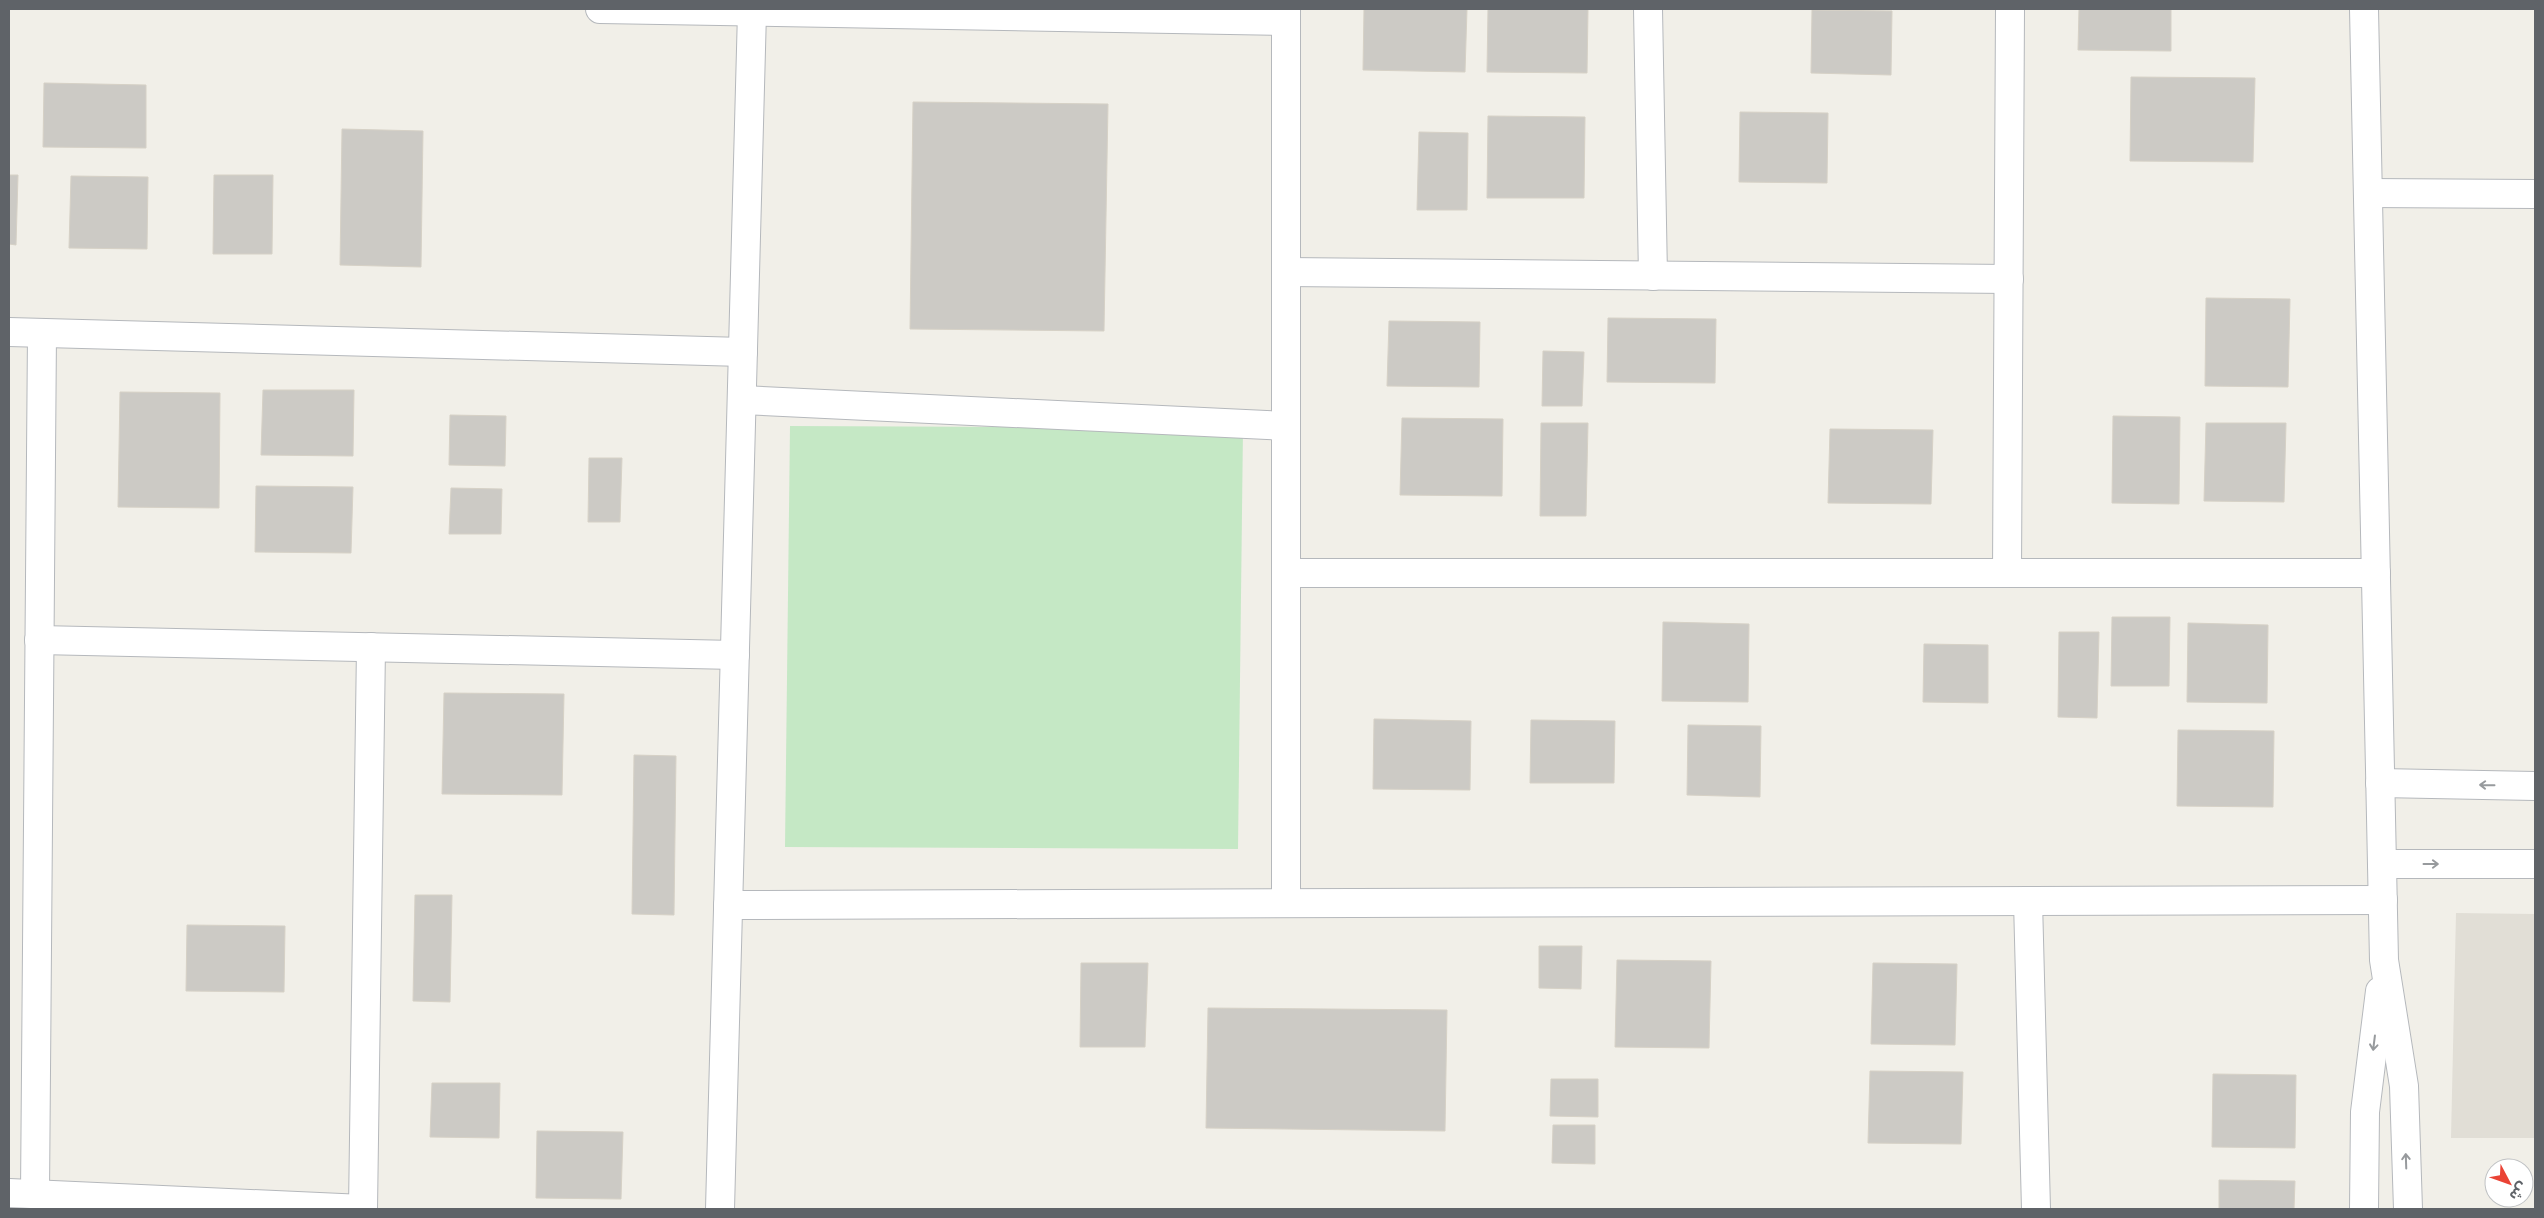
<svg xmlns="http://www.w3.org/2000/svg" width="2544" height="1218" font-family="'Archivo Narrow','Noto Sans Arabic',sans-serif">
	<style>
		.education { fill: #e1ded6 }
		.green { fill: #c5e8c5 }
		.building { fill: #cccac5; stroke: #d6d1c6 }
		.lines { fill: none; stroke-linecap: round; stroke-linejoin: round }
		.minor-casing { stroke: #b5b8bc; stroke-width: 30 }
		.minor { stroke: #fff; stroke-width: 28 }
		.oneway { stroke: #979a9d }
	</style>
	<rect width="100%" height="100%" fill="#f1efe8"/>
	<path class="education" d="M2456 913 2535 914V1138H2451Z"/>
	<path class="green" d="M790 426 1243 428 1238 849 785 847Z"/>
	<g class="building">
		<path d="M1364 9H1467L1465 72 1363 70Z"/>
		<path d="M1488 9H1588L1587 73 1487 72Z"/>
		<path d="M2079 9H2171V51L2078 50Z"/>
		<path d="M1812 10 1892 11 1891 75 1811 73Z"/>
		<path d="M2131 77 2255 78 2253 162 2130 161Z"/>
		<path d="M44 83 146 85V148L43 147Z"/>
		<path d="M913 102 1108 104 1104 331 910 329Z"/>
		<path d="M1740 112 1828 113 1827 183 1739 182Z"/>
		<path d="M1488 116 1585 117 1584 198H1487Z"/>
		<path d="M342 129 423 131 421 267 340 265Z"/>
		<path d="M1419 132 1468 133 1467 210H1417Z"/>
		<path d="M9 175H18L16 245 9 244Z"/>
		<path d="M214 175H273L272 254H213Z"/>
		<path d="M71 176 148 177 147 249 69 248Z"/>
		<path d="M2206 298 2290 299 2288 387 2205 386Z"/>
		<path d="M1608 318 1716 319 1715 383 1607 382Z"/>
		<path d="M1389 321 1480 322 1479 387 1387 386Z"/>
		<path d="M1543 351 1584 352 1582 406H1542Z"/>
		<path d="M263 390H354L353 456 261 455Z"/>
		<path d="M120 392 220 393 219 508 118 507Z"/>
		<path d="M450 415 506 416 505 466 449 465Z"/>
		<path d="M2113 416 2180 417 2179 504 2112 503Z"/>
		<path d="M1402 418 1503 419 1502 496 1400 495Z"/>
		<path d="M1541 423H1588L1586 516H1540Z"/>
		<path d="M2206 423H2286L2284 502 2204 501Z"/>
		<path d="M1830 429 1933 430 1931 504 1828 503Z"/>
		<path d="M589 458H622L620 522H588Z"/>
		<path d="M256 486 353 487 351 553 255 552Z"/>
		<path d="M451 488 502 489 501 534H449Z"/>
		<path d="M2112 617H2170L2169 686H2111Z"/>
		<path d="M1663 622 1749 624 1748 702 1662 701Z"/>
		<path d="M2188 623 2268 625 2267 703 2187 702Z"/>
		<path d="M2059 632H2099L2097 718 2058 717Z"/>
		<path d="M1924 644 1988 645V703L1923 702Z"/>
		<path d="M444 693 564 694 562 795 442 794Z"/>
		<path d="M1374 719 1471 721 1470 790 1373 789Z"/>
		<path d="M1531 720 1615 721 1614 783H1530Z"/>
		<path d="M1688 725 1761 726 1760 797 1687 795Z"/>
		<path d="M2178 730 2274 731 2273 807 2177 806Z"/>
		<path d="M634 755 676 756 674 915 632 914Z"/>
		<path d="M415 895H452L450 1002 413 1001Z"/>
		<path d="M187 925 285 926 284 992 186 991Z"/>
		<path d="M1539 946H1582L1581 989 1539 988Z"/>
		<path d="M1617 960 1711 961 1709 1048 1615 1047Z"/>
		<path d="M1081 963H1148L1145 1047H1080Z"/>
		<path d="M1873 963 1957 964 1955 1045 1871 1044Z"/>
		<path d="M1208 1008 1447 1010 1445 1131 1206 1128Z"/>
		<path d="M1870 1071 1963 1072 1961 1144 1868 1143Z"/>
		<path d="M2213 1074 2296 1075 2295 1148 2212 1147Z"/>
		<path d="M1551 1079H1598V1117L1550 1116Z"/>
		<path d="M432 1083H500L499 1138 430 1137Z"/>
		<path d="M1553 1125H1595V1164L1552 1163Z"/>
		<path d="M537 1131 623 1132 621 1199 536 1198Z"/>
		<path d="M2219 1180 2295 1181 2294 1209H2219Z"/>
	</g>
	<g class="lines">
		<defs>
			<g id="minor">
				<path d="M600 9 1286 21"/>
				<path d="M1648 9 1653 276"/>
				<path d="M2364 9 2384 960 2404 1086 2408 1209"/>
				<path d="M2368 193 2535 194"/>
				<path d="M1286 272 2009 279"/>
				<path d="M9 332 743 352"/>
				<path d="M742 400 1286 426"/>
				<path d="M1286 573H2376"/>
				<path d="M2007 573 2010 9"/>
				<path d="M39 640 735 655"/>
				<path d="M2380 783 2535 786"/>
				<path d="M2382 864H2535"/>
				<path d="M2028 901 2036 1209"/>
				<path d="M1286 902V9"/>
				<path d="M728 905 2383 900"/>
				<path d="M9 1193 363 1209"/>
				<path d="M35 1194 42 333"/>
				<path d="M363 1209 371 647"/>
				<path d="M720 1209 752 12"/>
				<path d="M2364 1209 2365 1112 2380 991"/>
			</g>
		</defs>
		<use href="#minor" class="minor-casing"/>
		<use href="#minor" class="minor"/>
	</g>
	<defs><path id="oneway-shaft" d="M-6 0H5M1.5-3L5.5 0L1.5 3" fill="none" stroke-width="1.6" stroke-linecap="round" stroke-linejoin="round" transform="scale(1.25)"/></defs>
	<g class="oneway">
		<use href="#oneway-shaft" transform="translate(2487 785) rotate(-179)"/>
		<use href="#oneway-shaft" transform="translate(2431 864)"/>
		<use href="#oneway-shaft" transform="translate(2374 1043) rotate(97)"/>
		<use href="#oneway-shaft" transform="translate(2406 1161) rotate(-92)"/>
	</g>
	<rect width="2544" height="1218" fill="none" stroke="#5f6368" stroke-width="20"/>
	<g transform="translate(2509 1183) rotate(131)"><circle r="24" fill="#ffffff" stroke="#bfc1c3"/>
	<path d="M0-4L9 19L0 12L-9 19Z" fill="#ea4335"/>
	<text y="-8" font-size="14" font-weight="bold" text-anchor="middle" fill="#5f6368">ش</text>
	</g>
</svg>
